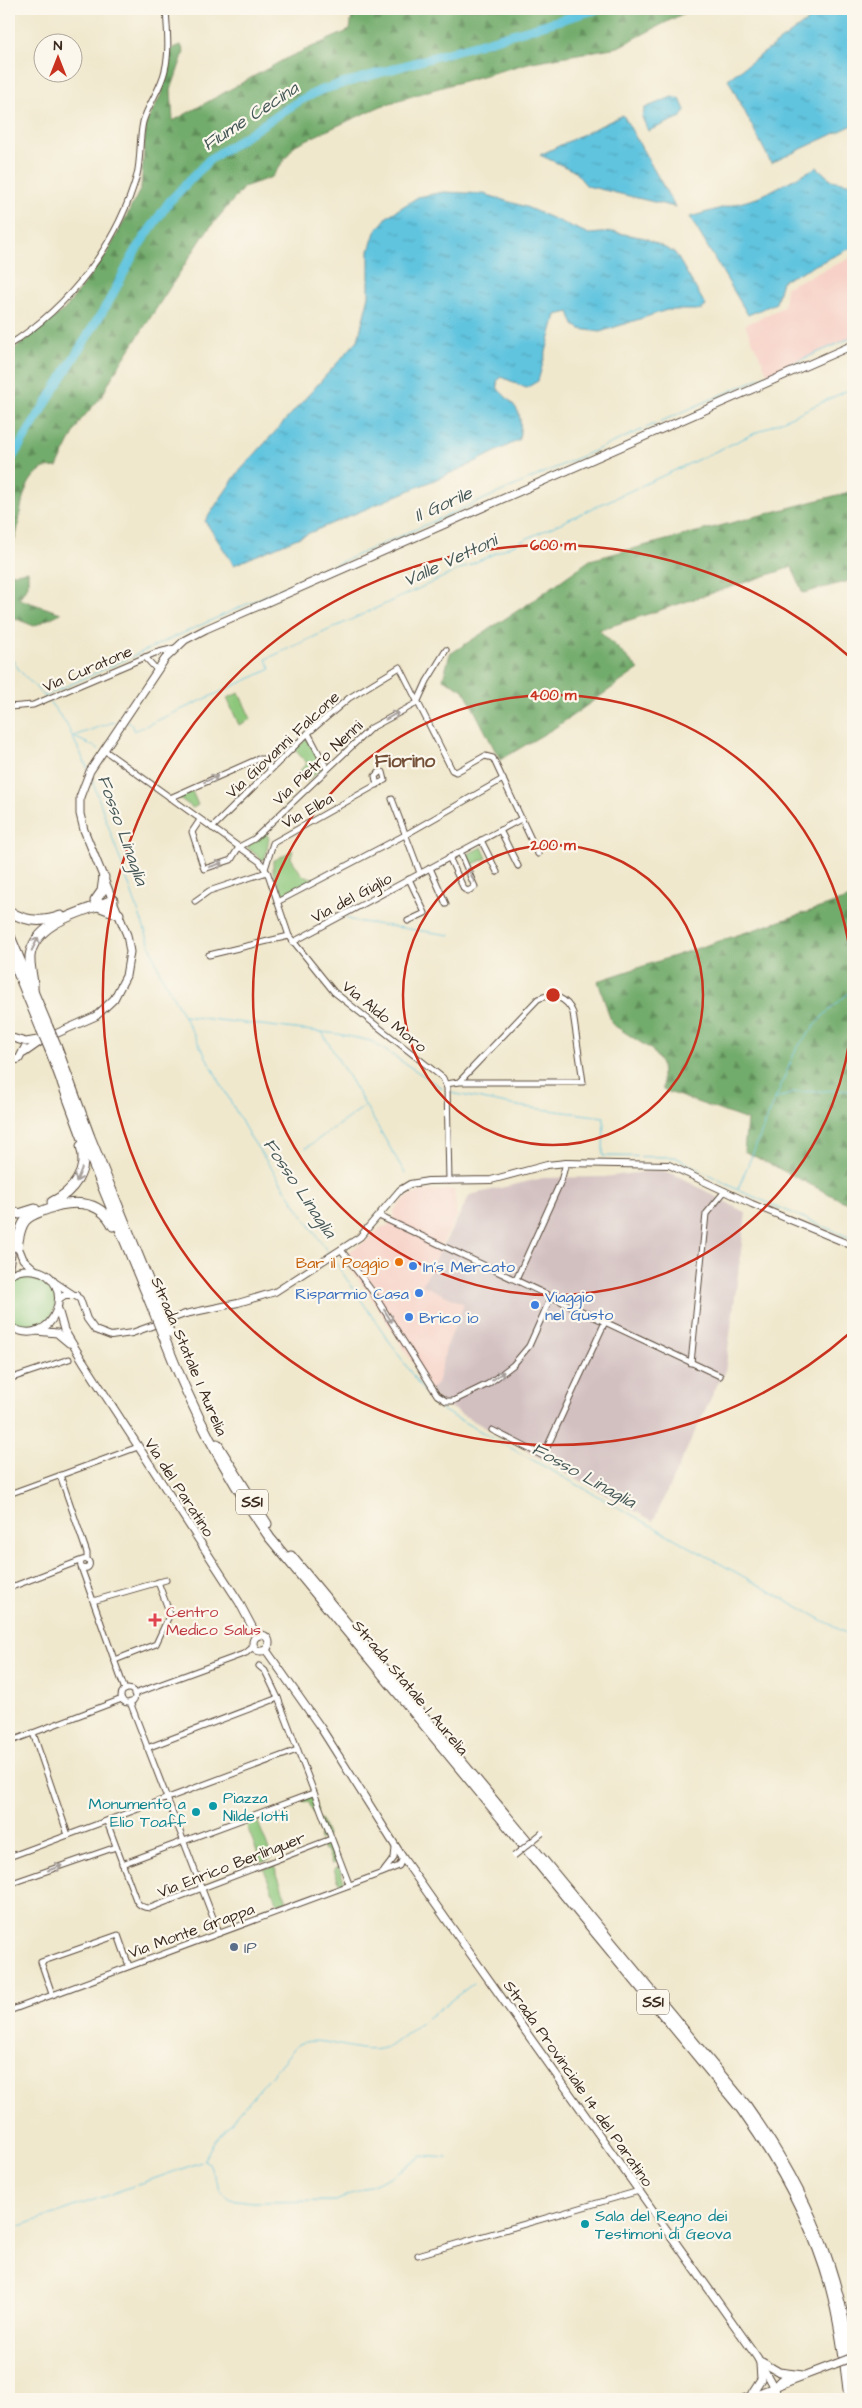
<svg xmlns="http://www.w3.org/2000/svg" width="862" height="2408" font-family="'Architects Daughter',sans-serif">
	<defs>
		<pattern id="forest-firs" width="22" height="20" patternUnits="userSpaceOnUse" patternTransform="scale(1.25)"><rect width="22" height="20" fill="#72ac6c"/><path d="M5 1l3.5 6h-7zM16 11l3.5 6h-7z" fill="#5f8c58"/></pattern>
		<pattern id="water-ripples" width="26" height="14" patternUnits="userSpaceOnUse" patternTransform="scale(1.25)"><rect width="26" height="14" fill="#61c4df"/><path d="M2 4q2-2 4 0t4 0M15 11q2-2 4 0t4 0" fill="none" stroke="#519fb4"/></pattern>
	</defs>
	<rect width="100%" height="100%" fill="#fbf7ec"/>
	<filter id="ink" filterUnits="userSpaceOnUse"><feTurbulence type="fractalNoise" baseFrequency=".02" numOctaves="2"/><feDisplacementMap in="SourceGraphic" scale="10" xChannelSelector="R" yChannelSelector="G"/><feConvolveMatrix kernelMatrix="1 2 1 2 8 2 1 2 1" color-interpolation-filters="sRGB"/></filter>
	<filter id="wash" filterUnits="userSpaceOnUse"><feTurbulence type="fractalNoise" baseFrequency=".0096" numOctaves="4" result="noise"/><feDisplacementMap in="SourceGraphic" scale="20" xChannelSelector="R" yChannelSelector="G"/><feGaussianBlur stdDeviation="1.12" result="paint"/><feColorMatrix in="noise" values="0 0 0 0 0 0 0 0 0 0 0 0 0 0 0 0 0 1.4 0 .05"/><feComposite in="paint" operator="in"/></filter>
	<g filter="url(#wash)">
		<rect width="100%" height="100%" fill="#f0e8cd"/>
		<g fill="#f7d1c7">
			<polygon points="853,257 853,336 768,374 745,325 784,307 786,287"/>
			<polygon points="454,1190 457,1216 439,1249 464,1304 446,1348 437,1384 430,1390 366,1289 341,1256 368,1240 381,1227 387,1226 394,1217 394,1210 407,1197 423,1191"/>
		</g>
		<polygon fill="#d2bfc0" points="660,1170 676,1175 746,1213 725,1373 719,1381 653,1521 438,1401 430,1390 437,1384 446,1348 464,1304 422,1285 470,1195 543,1178 604,1177"/>
		<g fill="#8dc77c" stroke="#64784d">
			<polygon points="239,693 251,719 239,725 227,698"/>
			<polygon points="307,738 323,767 307,781 298,773 307,763 295,750"/>
			<polygon points="192,791 198,805 193,808 178,797"/>
			<polygon points="265,832 269,838 265,859 262,860 247,847"/>
			<polygon points="482,847 487,858 471,865 466,855"/>
			<polygon points="293,850 291,858 302,875 316,879 284,895 273,872 273,861"/>
			<path d="M 33,1273 C 80,1290 45,1349 9,1322 L 9,1281 L 19,1274 Z"/>
			<polygon points="311,1796 318,1811 313,1813 309,1802 305,1803 303,1799"/>
			<polygon points="256,1817 272,1858 261,1862 245,1821"/>
			<polygon points="321,1819 327,1836 320,1840 319,1836 321,1835 316,1821"/>
			<polygon points="328,1844 331,1845 337,1862 332,1864 327,1850 324,1851 322,1846"/>
			<polygon points="274,1866 287,1901 277,1904 264,1869"/>
			<polygon points="339,1867 344,1881 340,1885 334,1869"/>
		</g>
		<g fill="url(#forest-firs)" stroke="#566b45">
			<path d="M 366,9 L 692,9 L 618,47 L 532,62 L 428,91 L 381,106 L 295,145 L 272,177 L 244,187 L 206,232 L 113,375 L 102,396 L 80,421 L 57,467 L 44,468 C 12,487 26,530 9,550 L 9,392 L 14,349 L 65,309 L 108,252 L 141,188 L 146,123 L 162,93 L 171,49 L 181,45 L 184,52 L 171,90 L 173,121 L 285,59 L 350,30 L 352,15 Z"/>
			<polygon points="853,491 853,580 803,593 792,567 599,630 639,669 556,727 500,760 464,690 443,679 450,654 528,604 590,560"/>
			<polygon points="28,571 28,585 19,599 61,613 34,626 9,616 9,574"/>
			<polygon points="853,897 853,1206 744,1151 747,1120 663,1090 661,1064 652,1050 612,1024 598,981"/>
		</g>
		<g fill="url(#water-ripples)" stroke="#4e777e">
			<polygon points="824,9 853,9 853,125 771,163 728,79"/>
			<polygon points="672,97 680,99 685,110 681,117 648,131 642,117 645,108"/>
			<polygon points="623,115 675,207 587,186 574,171 540,155"/>
			<polygon points="817,167 831,180 853,184 853,247 782,281 776,303 748,315 690,217 757,198"/>
			<path d="M 444,192 L 484,194 L 526,207 L 589,234 L 613,232 L 645,238 L 675,253 L 706,306 L 701,310 L 667,310 L 600,332 L 580,329 L 574,325 L 569,312 L 556,315 L 538,381 L 526,388 L 502,377 L 497,381 L 498,389 C 518,409 523,410 519,440 L 467,466 L 234,565 L 205,521 L 237,474 L 358,340 L 369,296 L 369,251 L 375,232 L 388,216 L 418,197 Z"/>
		</g>
		<g fill="none" stroke-linecap="round" stroke-linejoin="round">
			<g stroke="#61c4df" stroke-width="1">
				<polyline points="9,655 20,671 46,698"/>
				<polyline points="45,696 298,581 853,337"/>
				<polyline points="49,701 67,725 88,769"/>
				<polyline points="126,722 130,722 134,731 271,669 266,659 853,388"/>
				<polyline points="74,736 110,723 120,722"/>
				<polyline points="74,737 99,749"/>
				<polyline points="91,777 160,973 249,1135 329,1254"/>
				<polyline points="346,918 355,921 450,935"/>
				<polyline points="184,1016 338,1034 371,1041 442,1088"/>
				<polyline points="322,1032 405,1173"/>
				<polyline points="451,1093 517,1106 604,1117 603,1156 675,1157 738,1190 853,1239"/>
				<polyline points="775,1099 796,1092 853,1090"/>
				<polyline points="306,1148 365,1106"/>
				<polyline points="738,1189 796,1049 822,1017 853,989"/>
				<polyline points="333,1259 422,1389 442,1410 853,1637"/>
				<polyline points="205,2161 209,2163 220,2190 229,2199 253,2202 336,2201 392,2176 422,2156 447,2158"/>
				<path d="M 9,2230 L 204,2161 L 214,2142 L 298,2044 C 326,2033 361,2059 390,2046 L 474,1983"/>
			</g>
			<polyline stroke="#61c4df" stroke-width="9" points="9,463 109,301 137,248 169,202 209,160 299,101 321,90 598,9"/>
		</g>
	</g>
	<g filter="url(#ink)">
		<g fill="none" stroke-linecap="round" stroke-linejoin="round">
			<g stroke="#564638" stroke-width="7">
				<g id="minor">
					<path d="M 9,345 C 70,306 117,245 137,175 C 141,158 139,140 143,122 C 148,104 161,89 165,70 C 170,50 167,29 166,9"/>
					<polyline points="145,657 157,670"/>
					<polyline points="9,707 33,705 155,653 175,648"/>
					<polyline points="308,733 327,769"/>
					<polyline points="104,750 260,862 268,874 289,936 334,992 443,1078 447,1088 449,1181"/>
					<polyline points="170,798 258,759 265,759 270,769"/>
					<polyline points="392,799 420,873"/>
					<polyline points="200,820 192,832 204,869 231,860 239,847 254,839 371,728 417,703 427,681 446,650"/>
					<polyline points="212,828 308,733 349,698 400,667 452,770 456,772 485,756 493,758 538,854"/>
					<polyline points="500,830 518,866"/>
					<polyline points="481,840 497,872"/>
					<polyline points="449,857 464,889 468,891 475,887 460,852"/>
					<polyline points="430,868 446,904"/>
					<polyline points="265,869 273,843 385,780 383,772 380,772 375,776 377,785"/>
					<polyline points="195,901 209,891 267,872"/>
					<polyline points="277,902 405,835 503,779"/>
					<polyline points="408,921 425,913 409,879"/>
					<polyline points="293,942 521,819"/>
					<polyline points="209,955 289,936"/>
					<path d="M 446,1084 L 459,1082 L 583,1082 L 573,1013 C 567,998 553,992 538,999 L 459,1082"/>
					<polyline points="379,1216 720,1376"/>
					<polyline points="342,1251 372,1291 437,1395 446,1401 453,1401 488,1384 513,1365 529,1346 551,1297"/>
					<polyline points="516,1280 561,1181 566,1163"/>
					<polyline points="691,1363 706,1214 725,1191"/>
					<polyline points="9,1379 69,1359"/>
					<polyline points="492,1430 543,1456 605,1322"/>
					<polyline points="60,1475 87,1553 87,1559"/>
					<polyline points="9,1494 138,1447"/>
					<circle cx="85" cy="1564" r="4.5"/>
					<polyline points="81,1567 125,1690"/>
					<polyline points="9,1588 82,1560"/>
					<polyline points="93,1601 166,1580"/>
					<polyline points="115,1660 156,1644 170,1614 158,1582"/>
					<polyline points="259,1666 265,1671 278,1698 349,1884"/>
					<circle cx="128" cy="1696" r="7"/>
					<polyline points="134,1694 246,1653 253,1647"/>
					<polyline points="130,1702 219,1933"/>
					<polyline points="33,1733 68,1835"/>
					<polyline points="9,1742 122,1699"/>
					<polyline points="147,1748 278,1698"/>
					<path d="M 107,1822 L 136,1900 C 139,1906 143,1908 150,1908 L 331,1839"/>
					<polyline points="9,1857 297,1750"/>
					<polyline points="122,1864 313,1793"/>
					<polyline points="384,1871 394,1858 395,1848"/>
					<polyline points="9,1884 116,1847"/>
					<polyline points="52,1994 41,1962 118,1935 129,1966"/>
					<polyline points="9,2011 382,1873 399,1866 403,1858"/>
					<polyline points="418,2255 639,2191"/>
				</g>
			</g>
			<g stroke="#564638" stroke-width="8">
				<g id="tertiary">
					<polyline points="53,1281 80,1299 87,1319 95,1330 111,1336 132,1333 185,1314 238,1303 275,1292 360,1237 400,1190 410,1184 428,1181 491,1180 547,1165 566,1163 669,1165 752,1204 853,1246"/>
					<polyline points="59,1299 65,1295 76,1295"/>
				</g>
			</g>
			<g stroke="#564638" stroke-width="9">
				<g id="secondary">
					<polyline points="9,1037 26,1042 44,1039"/>
					<polyline points="24,1053 44,1039 96,1016 114,999 126,976 130,952 127,935 84,830 80,814 80,797 90,771 165,659 185,640 206,629 853,345"/>
					<polyline points="9,1061 19,1059 24,1049"/>
					<polyline points="9,1225 23,1259 35,1270"/>
					<polyline points="9,1244 11,1254 9,1267"/>
					<path d="M 9,1276 C 16,1270 25,1269 34,1270 C 80,1278 55,1354 9,1326"/>
					<polyline points="58,1309 64,1330 83,1361 239,1602 257,1636"/>
					<polyline points="36,1331 57,1333 69,1343"/>
					<circle cx="261" cy="1643" r="8"/>
					<polyline points="266,1650 321,1728 403,1858 450,1925 757,2357 780,2399"/>
					<polyline points="762,2362 779,2372 803,2375"/>
					<polyline points="752,2393 761,2379 760,2364"/>
					<polyline points="743,2399 835,2364"/>
					<path d="M 755,2399 C 779,2394 771,2381 790,2375"/>
				</g>
			</g>
			<g stroke="#564638" stroke-width="11">
				<g id="trunk">
					<polyline points="95,901 102,891 104,877"/>
					<polyline points="98,906 119,914"/>
					<path d="M 9,911 C 25,922 42,923 61,916"/>
					<polyline points="9,934 48,1027"/>
					<polyline points="9,951 41,1029"/>
					<path d="M 33,991 C 34,979 29,968 30,956 C 35,921 86,911 113,900"/>
					<polyline points="57,1048 90,1137 162,1314"/>
					<polyline points="50,1050 83,1139 156,1317"/>
					<path d="M 52,1202 C 73,1192 89,1171 81,1146"/>
					<polyline points="9,1209 19,1214 35,1209"/>
					<path d="M 17,1247 C 19,1238 19,1229 25,1221 C 30,1215 38,1213 45,1210 C 69,1200 100,1198 113,1226"/>
					<path d="M 163,1335 C 193,1412 223,1470 270,1538 L 741,2109 C 779,2162 812,2222 830,2286 C 840,2323 845,2361 849,2399"/>
					<polyline points="217,1444 267,1524"/>
					<path d="M 291,1556 L 746,2105 C 807,2191 843,2275 853,2380"/>
				</g>
			</g>
			<use href="#minor" stroke="#fff" stroke-width="5"/>
			<use href="#tertiary" stroke="#fff" stroke-width="6"/>
			<use href="#secondary" stroke="#fff" stroke-width="7"/>
			<use href="#trunk" stroke="#fff" stroke-width="9"/>
			<g stroke="#564638" stroke-width="7" stroke-linecap="butt">
				<polyline id="minor-bridge" points="514,1856 542,1833"/>
			</g>
			<g stroke="#564638" stroke-width="9" stroke-linecap="butt">
				<polyline id="secondary-bridge" points="835,2364 853,2357"/>
			</g>
			<g stroke="#564638" stroke-width="11" stroke-linecap="butt">
				<g id="trunk-bridge">
					<polyline points="48,1027 57,1048"/>
					<polyline points="41,1029 50,1050"/>
					<polyline points="162,1314 169,1332"/>
					<polyline points="156,1317 163,1335"/>
				</g>
			</g>
			<use href="#minor-bridge" stroke="#fff" stroke-width="5"/>
			<use href="#secondary-bridge" stroke="#fff" stroke-width="7"/>
			<use href="#trunk-bridge" stroke="#fff" stroke-width="9"/>
		</g>
		<defs><path id="oneway-shaft" d="M-6 0H5M1.5-3L5.5 0L1.5 3" fill="none" stroke-width="1.6" stroke-linecap="round" stroke-linejoin="round" transform="scale(1.25)"/></defs>
		<g stroke="#a79f9a">
			<use href="#oneway-shaft" transform="translate(392 716) rotate(-29)"/>
			<use href="#oneway-shaft" transform="translate(211 779) rotate(-24)"/>
			<use href="#oneway-shaft" transform="translate(216 865) rotate(-18)"/>
			<use href="#oneway-shaft" transform="translate(471 875) rotate(-115)"/>
			<use href="#oneway-shaft" transform="translate(35 944) rotate(-63)"/>
			<use href="#oneway-shaft" transform="translate(79 1175) rotate(112)"/>
			<use href="#oneway-shaft" transform="translate(388 1316) rotate(58)"/>
			<use href="#oneway-shaft" transform="translate(498 1376) rotate(-37)"/>
			<use href="#oneway-shaft" transform="translate(55 1868) rotate(-19)"/>
		</g>
	</g>
	<g fill="none" stroke="#c8321e" stroke-width="2.5">
		<circle cx="553" cy="995" r="150"/>
		<circle cx="553" cy="995" r="300"/>
		<path d="M851 1332A450 450 0 1 1 851 658"/>
	</g>
	<circle fill="#e8710a" stroke="#fbf7ec" stroke-width="2" cx="399" cy="1262" r="5"/>
	<g fill="#3f7fe0" stroke="#fbf7ec" stroke-width="2">
		<circle cx="413" cy="1266" r="5"/>
		<circle cx="419" cy="1293" r="5"/>
		<circle cx="535" cy="1305" r="5"/>
		<circle cx="409" cy="1317" r="5"/>
	</g>
	<path fill="#e0444e" stroke="#fbf7ec" stroke-width="2" d="M152.5 1612.5h5v5h5v5h-5v5h-5v-5h-5v-5h5z"/>
	<g fill="#0f9aa8" stroke="#fbf7ec" stroke-width="2">
		<circle cx="213" cy="1806" r="5"/>
		<circle cx="196" cy="1812" r="5"/>
		<circle cx="585" cy="2224" r="5"/>
	</g>
	<circle fill="#5c6f8a" stroke="#fbf7ec" stroke-width="2" cx="234" cy="1947" r="5"/>
	<g text-anchor="middle" stroke-width="4.5" stroke-linejoin="round" paint-order="stroke">
		<g fill="#fbf7ec" stroke="#75685c" stroke-width="1">
			<rect x="236" y="1489.5" width="32" height="25" rx="4"/>
			<rect x="637" y="1989.5" width="32" height="25" rx="4"/>
		</g>
		<g font-size="15" font-weight="bold" fill="#3b2a1e">
			<text x="252" y="1507">SS1</text>
			<text x="653" y="2007">SS1</text>
		</g>
		<g font-size="16" fill="#3b2a1e" stroke="#fbf7ec">
			<text transform="translate(87 668) rotate(-23)" y="6">Via Curatone</text>
			<text transform="translate(282 744) rotate(-43)" y="6">Via Giovanni Falcone</text>
			<text transform="translate(317 762) rotate(-43)" y="6">Via Pietro Nenni</text>
			<text transform="translate(307 810) rotate(-29)" y="6">Via Elba</text>
			<text transform="translate(351 897) rotate(-28)" y="6">Via del Giglio</text>
			<text transform="translate(385 1016) rotate(39)" y="6">Via Aldo Moro</text>
			<text transform="translate(190 1356) rotate(67)" y="6">Strada Statale 1 Aurelia</text>
			<text transform="translate(180 1487) rotate(57)" y="6">Via del Paratino</text>
			<text transform="translate(411 1687) rotate(50)" y="6">Strada Statale 1 Aurelia</text>
			<text transform="translate(231 1864) rotate(-21)" y="6">Via Enrico Berlinguer</text>
			<text transform="translate(191 1930) rotate(-20)" y="6">Via Monte Grappa</text>
			<text transform="translate(579 2083) rotate(55)" y="6">Strada Provinciale 14 del Paratino</text>
		</g>
		<g font-size="16" fill="#c56008" stroke="#fbf7ec" text-anchor="end">
			<text x="389" y="1268">Bar il Poggio</text>
		</g>
		<g font-size="16" fill="#366cbe" stroke="#fbf7ec" text-anchor="start">
			<text x="423" y="1272">In's Mercato</text>
			<text x="409" y="1299" text-anchor="end">Risparmio Casa</text>
			<text x="545" y="1302">Viaggio<tspan x="545" dy="18">nel Gusto</tspan></text>
			<text x="419" y="1323">Brico io</text>
		</g>
		<g font-size="16" fill="#be3a42" stroke="#fbf7ec" text-anchor="start">
			<text x="166" y="1617">Centro<tspan x="166" dy="18">Medico Salus</tspan></text>
		</g>
		<g font-size="16" fill="#0d838f" stroke="#fbf7ec" text-anchor="start">
			<text x="223" y="1803">Piazza<tspan x="223" dy="18">Nilde Iotti</tspan></text>
			<text x="186" y="1809" text-anchor="end">Monumento a<tspan x="186" dy="18">Elio Toaff</tspan></text>
			<text x="595" y="2221">Sala del Regno dei<tspan x="595" dy="18">Testimoni di Geova</tspan></text>
		</g>
		<g font-size="16" fill="#4e5e75" stroke="#fbf7ec" text-anchor="start">
			<text x="244" y="1953">IP</text>
		</g>
		<g font-size="18" font-style="italic" fill="#465858" stroke="#fbf7ec">
			<text transform="translate(250 116) rotate(-33)" y="6">Fiume Cecina</text>
			<text transform="translate(443 504) rotate(-24)" y="6">Il Gorile</text>
			<text transform="translate(450 560) rotate(-25)" y="6">Valle Vettoni</text>
			<text transform="translate(123 830) rotate(70)" y="6">Fosso Linaglia</text>
			<text transform="translate(300 1188) rotate(56)" y="6">Fosso Linaglia</text>
			<text transform="translate(584 1475) rotate(29)" y="6">Fosso Linaglia</text>
		</g>
		<g font-size="19" font-weight="bold" fill="#735037" stroke="#fbf7ec">
			<text x="405" y="767">Fiorino</text>
		</g>
	</g>
	<circle cx="553" cy="995" r="8" fill="#c8321e" stroke="#fbf7ec" stroke-width="2.5"/>
	<g font-size="15" text-anchor="middle" font-weight="bold" fill="#c8321e" stroke="#fbf7ec" stroke-width="4.5" stroke-linejoin="round" paint-order="stroke">
		<text x="553" y="550">600 m</text>
		<text x="553" y="700">400 m</text>
		<text x="553" y="850">200 m</text>
	</g>
	<rect width="862" height="2408" fill="none" stroke="#fbf7ec" stroke-width="30"/>
	<g transform="translate(58 58)"><circle r="24" fill="#fbf7ec" stroke="#aea59a"/>
	<path d="M0-4L9 19L0 12L-9 19Z" fill="#c8321e"/>
	<text y="-8" font-size="14" font-weight="bold" text-anchor="middle" fill="#3b2a1e">N</text>
	</g>
</svg>
